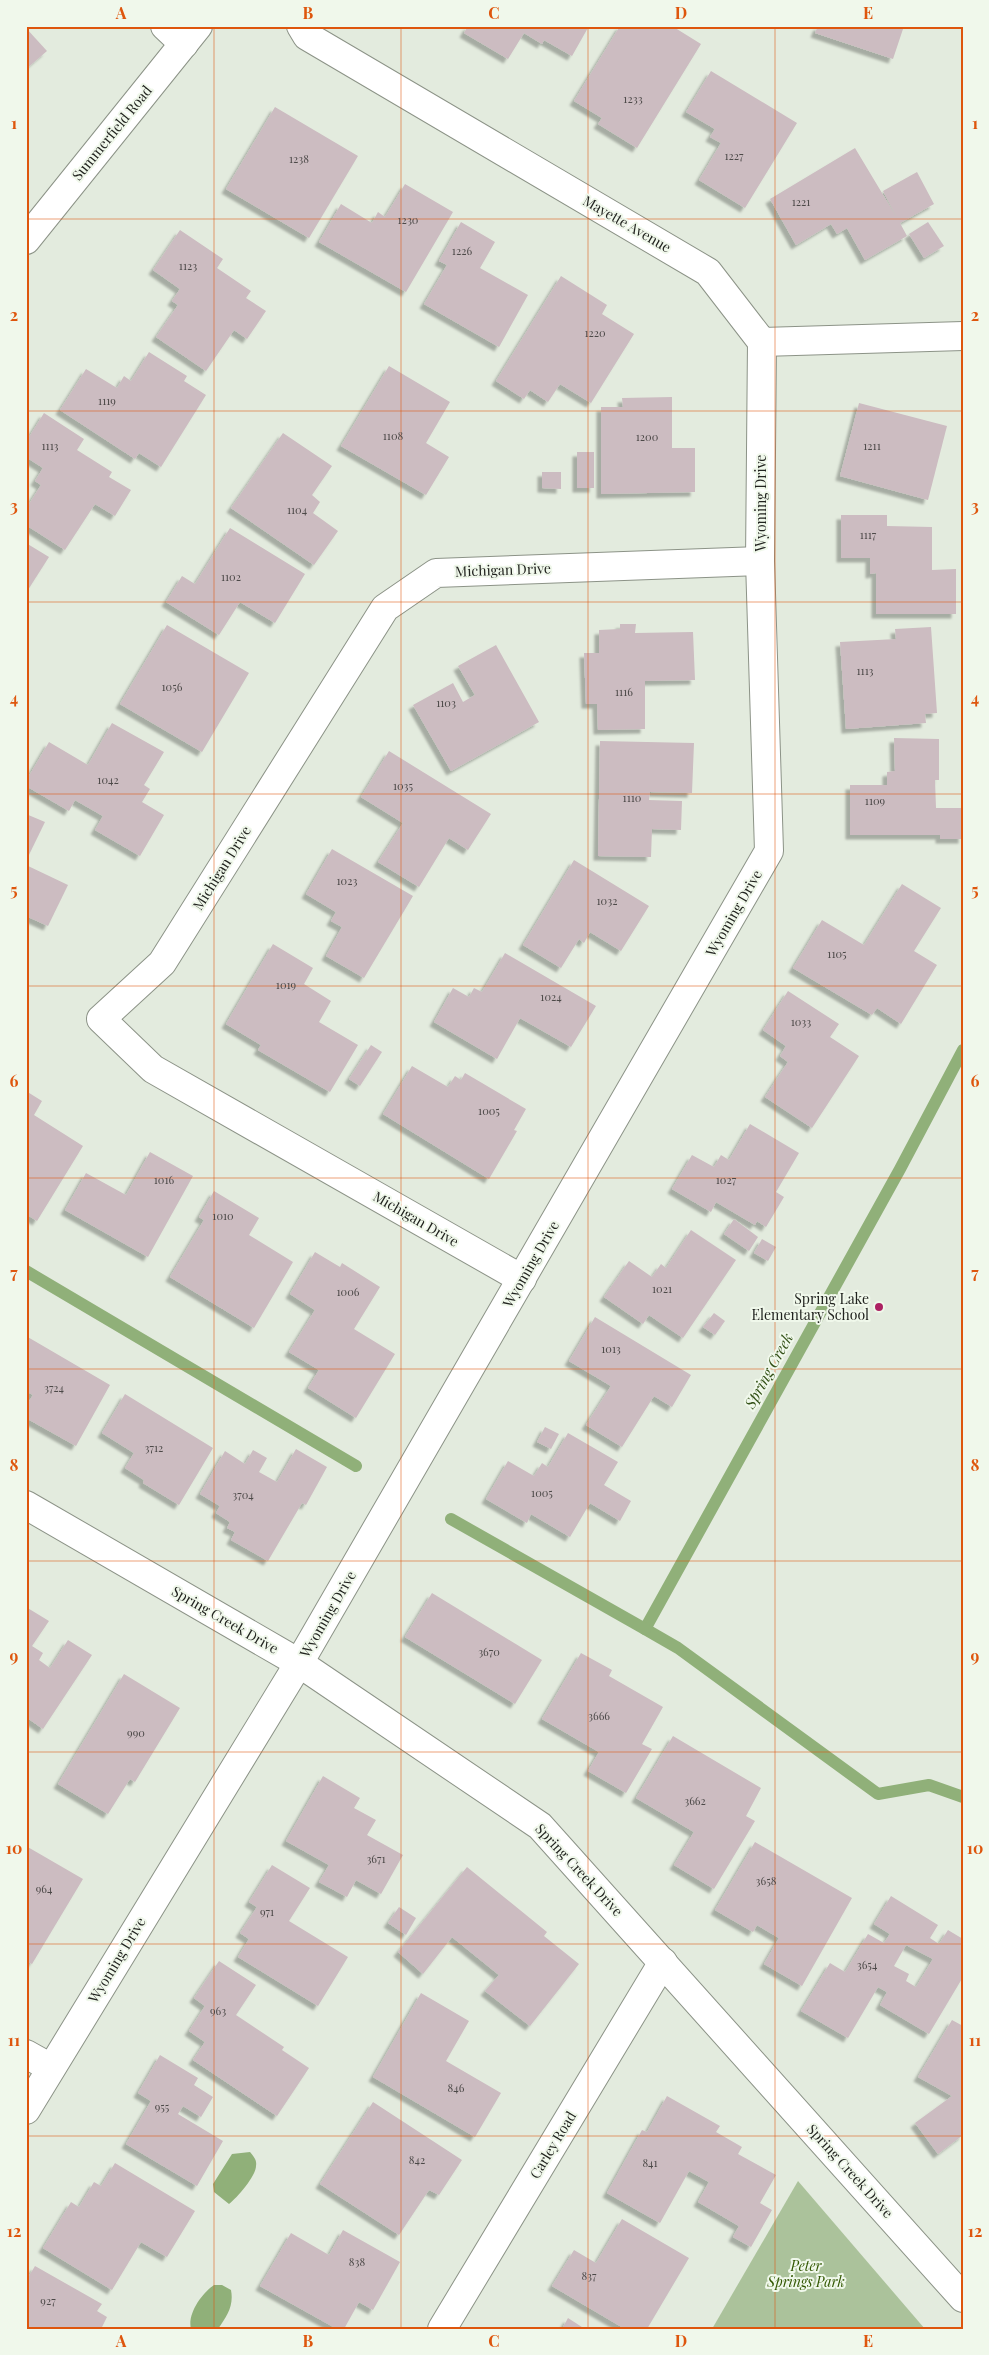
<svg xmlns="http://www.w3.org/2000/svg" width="989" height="2355" font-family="'Playfair Display',serif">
	<defs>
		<filter id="shadow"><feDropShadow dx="-4.5" dy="4.5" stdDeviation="1" flood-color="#0004"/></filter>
	</defs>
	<rect width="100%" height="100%" fill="#e3ebde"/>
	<polygon fill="#abc29b" points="798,2181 925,2329 712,2329"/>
	<g fill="#90b079">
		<path d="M 250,2152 C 254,2157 257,2160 256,2166 C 256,2176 237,2198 229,2204 L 214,2192 L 213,2184 L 232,2154 Z"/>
		<path d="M 214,2285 L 222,2285 L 231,2290 C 234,2306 227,2316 218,2329 L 191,2329 C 187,2314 202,2293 214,2285 Z"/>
	</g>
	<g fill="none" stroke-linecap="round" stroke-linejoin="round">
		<g stroke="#90b079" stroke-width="12">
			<polyline points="963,1050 900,1169 645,1629 678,1648 878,1794 929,1785 963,1797"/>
			<polyline points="26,1271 356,1466"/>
			<polyline points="451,1519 645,1629"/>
		</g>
	</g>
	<g fill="#ccbcc1" fill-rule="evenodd" filter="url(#shadow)">
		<polygon points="468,26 589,26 572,56 544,40 542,44 524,33 508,59 464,33"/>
		<polygon points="620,26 672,26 701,44 637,148 598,124 602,118 574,101"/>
		<polygon points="818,26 904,26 893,59 815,33"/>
		<polygon points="26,28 47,51 26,69"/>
		<polygon points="711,71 797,123 745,208 699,180 721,143 710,137 715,129 686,112"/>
		<polygon points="275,107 358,156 309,238 226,189"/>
		<polygon points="855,148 897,218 883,191 917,172 934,204 900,223 907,236 865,260 847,228 837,234 831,224 796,245 770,199"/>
		<polygon points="405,184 453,212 406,292 319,242 341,204 372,223 378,212 385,217"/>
		<polygon points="461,222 495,242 480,268 528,295 499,347 424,304 447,265 439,261"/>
		<polygon points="928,222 944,246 924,258 909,234"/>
		<polygon points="180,230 223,259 217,268 251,291 246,298 266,311 247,339 234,330 206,371 156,337 178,305 172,301 180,289 153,270"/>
		<polygon points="561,276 607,305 602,314 634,334 591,403 560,384 548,402 530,390 524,399 496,381"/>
		<polygon points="149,352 187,376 184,381 206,395 161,467 139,453 135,459 60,410 86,369 117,388 124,376 131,381"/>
		<polygon points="389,366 450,402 426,443 449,457 426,495 341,446"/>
		<polygon points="672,397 672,448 695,448 695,492 601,494 601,407 623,407 622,398"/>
		<polygon points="859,403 947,426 928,500 840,476"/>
		<polygon points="44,413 84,439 77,450 112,472 109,477 131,490 115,516 95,504 65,550 26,525 26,509 41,485 35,481 43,468 26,457 26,442"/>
		<polygon points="283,433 332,466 312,495 320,502 313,513 338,531 314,565 231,508"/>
		<rect x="577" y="452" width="17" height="36"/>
		<polygon points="542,472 561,472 561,489 542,488"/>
		<polygon points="841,515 887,515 887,526 932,527 932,570 956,569 956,614 876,614 876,573 870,574 870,558 841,558"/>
		<polygon points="230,528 305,574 275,623 240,602 219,635 166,602 182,576 195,584"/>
		<polygon points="26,543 49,557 26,593"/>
		<polygon points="620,624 636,624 635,633 693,632 695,680 645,681 645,729 598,730 597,704 586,704 584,653 599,653 599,630 620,629"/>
		<polygon points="167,625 249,673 202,752 120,704"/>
		<polygon points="931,627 937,713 925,714 926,723 846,729 840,642 896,639 895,629"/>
		<polygon points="496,645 539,722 451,771 413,705 453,683 463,702 475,695 458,666"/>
		<polygon points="112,723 164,752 144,785 150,789 142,802 164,815 140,856 95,830 103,816 75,800 69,811 26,786 26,781 49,742 88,765"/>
		<polygon points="894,738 939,739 939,780 935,780 936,808 963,808 963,839 940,839 940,835 850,835 850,785 887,785 887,772 895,771"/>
		<polygon points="600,741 694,743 692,793 650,792 649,800 682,801 681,830 652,829 651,857 598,856"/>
		<polygon points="389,751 491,814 468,850 449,838 419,887 378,862 403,823 361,797"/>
		<polygon points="26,814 45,822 26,861"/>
		<polygon points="332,849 413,896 364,978 326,956 342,927 331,921 336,912 306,894"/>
		<polygon points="574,860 649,906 621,951 590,932 584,943 579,939 561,968 523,945"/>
		<polygon points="26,865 68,885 48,926 26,916"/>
		<polygon points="902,884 941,908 914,951 937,965 901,1024 877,1008 872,1015 793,968 822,920 864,945"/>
		<polygon points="273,944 313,968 304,984 331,1001 319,1022 358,1045 330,1092 258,1050 261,1045 226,1024"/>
		<polygon points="505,953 596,1006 571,1047 520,1018 497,1059 434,1022 453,988 469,997 474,988 482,992"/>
		<polygon points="788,991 839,1024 830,1037 859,1056 812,1128 765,1097 788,1062 780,1056 786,1046 763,1030"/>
		<polygon points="371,1045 382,1052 360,1086 349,1079"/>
		<polygon points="412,1066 448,1087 455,1076 461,1080 465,1073 526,1109 514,1130 517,1131 489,1179 383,1114"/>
		<polygon points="26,1091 42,1101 34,1115 83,1146 37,1221 26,1214"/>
		<polygon points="750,1124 799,1153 776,1192 784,1197 766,1227 757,1221 755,1225 716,1202 711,1212 672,1189 692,1155 714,1167 721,1155 729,1160"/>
		<polygon points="150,1152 193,1176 148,1257 65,1210 86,1173 126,1195"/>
		<polygon points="214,1191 259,1218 249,1235 293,1262 254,1328 170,1277 204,1220 199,1217"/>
		<polygon points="734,1219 758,1237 749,1251 724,1234"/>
		<polygon points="691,1230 736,1260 683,1338 649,1315 643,1324 604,1297 629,1261 652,1277 661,1264 666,1268"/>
		<polygon points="762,1239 776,1247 768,1261 754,1253"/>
		<polygon points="315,1252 340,1267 342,1263 380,1287 354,1329 395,1354 356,1418 308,1388 319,1370 289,1352 315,1310 290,1294"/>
		<polygon points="714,1313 725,1321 715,1335 703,1327"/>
		<polygon points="595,1317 691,1375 672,1407 654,1396 622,1447 586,1425 611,1386 569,1361"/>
		<polygon points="26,1336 110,1385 76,1446 26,1418 26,1406 33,1395 26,1391"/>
		<polygon points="125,1394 213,1448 179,1505 143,1483 144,1480 125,1468 134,1453 102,1433"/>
		<polygon points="545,1427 559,1434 551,1449 537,1442"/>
		<polygon points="568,1433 618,1462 604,1485 631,1501 620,1521 590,1503 570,1537 531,1514 527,1523 486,1499 508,1461 534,1476 542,1463 548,1467"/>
		<polygon points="296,1449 327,1467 306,1505 302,1503 268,1561 231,1540 235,1532 227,1528 230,1522 216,1513 220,1506 200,1494 225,1451 245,1464 253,1450 267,1458 259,1472 277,1482"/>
		<polygon points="432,1593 542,1660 515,1704 405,1637"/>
		<polygon points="26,1607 49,1621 32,1646 43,1653 39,1660 50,1668 68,1640 92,1655 43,1729 26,1717"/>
		<polygon points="581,1653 612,1670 609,1676 663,1707 642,1744 652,1749 626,1793 588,1771 599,1752 542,1719"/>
		<polygon points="124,1674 180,1708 135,1782 130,1779 108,1814 58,1784"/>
		<polygon points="673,1736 761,1788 746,1816 755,1821 714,1889 674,1865 694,1832 636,1798"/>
		<polygon points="323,1776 360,1798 354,1808 376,1820 367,1835 403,1855 381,1894 356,1880 347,1897 319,1882 329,1865 286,1841"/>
		<polygon points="755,1842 852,1898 802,1986 764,1964 779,1938 757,1925 753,1932 715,1910"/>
		<polygon points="26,1846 83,1879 32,1964 26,1961"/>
		<polygon points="272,1865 310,1888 289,1921 348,1957 318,2006 238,1957 249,1939 240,1933 257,1907 249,1902"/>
		<polygon points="467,1867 547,1932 544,1936 579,1964 530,2026 485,1991 499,1975 452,1937 423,1974 398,1952"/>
		<path d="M 891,1896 L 938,1925 L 930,1938 L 939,1944 L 948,1930 L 963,1939 L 963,1977 L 929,2034 L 880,2005 L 887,1992 L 878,1987 L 848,2038 L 801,2011 L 830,1963 L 845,1972 L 868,1934 L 884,1943 L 890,1934 L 874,1924 ZM 906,1945 L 933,1959 L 916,1987 L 906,1981 L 909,1974 L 894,1966 Z"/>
		<polygon points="399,1907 416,1918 406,1935 388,1923"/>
		<polygon points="219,1961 256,1985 236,2015 284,2047 282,2050 309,2068 277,2116 193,2060 205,2042 189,2031 205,2006 194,1998"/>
		<polygon points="421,1993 469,2021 446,2061 501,2093 475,2137 373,2077"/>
		<polygon points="952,2020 963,2026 963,2135 938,2154 915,2123 952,2096 918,2077"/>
		<polygon points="160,2055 198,2078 194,2085 213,2097 201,2117 183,2106 178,2114 223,2141 197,2186 126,2144 151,2101 138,2093"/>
		<polygon points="667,2096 720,2126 716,2132 742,2147 738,2154 776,2175 760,2203 772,2210 751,2247 733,2237 739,2226 698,2202 709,2182 689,2171 660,2223 607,2193 642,2130 647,2132"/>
		<polygon points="373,2102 462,2160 439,2195 429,2190 399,2235 320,2184"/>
		<polygon points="115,2163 195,2211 167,2257 141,2242 112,2290 43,2248 71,2202 79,2207 94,2182 101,2186"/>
		<polygon points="622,2219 689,2258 647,2329 625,2329 552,2286 574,2250 596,2263"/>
		<polygon points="343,2230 400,2262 373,2310 359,2302 344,2329 337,2329 260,2286 291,2233 329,2255"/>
		<polygon points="35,2266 102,2304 97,2311 107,2317 101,2329 26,2329 26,2281"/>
		<polygon points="568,2318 585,2329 562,2329"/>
	</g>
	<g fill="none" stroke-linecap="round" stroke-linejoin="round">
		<g stroke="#8c9387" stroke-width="30">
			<g id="minor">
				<polyline points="165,26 184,44"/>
				<polyline points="301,26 307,36 708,272 762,342 963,336"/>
				<polyline points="26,240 198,26"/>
				<polyline points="522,1279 153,1069 101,1019 162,963 385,608 436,573 760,561"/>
				<polyline points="26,1505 299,1663 540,1826 963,2298"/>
				<polyline points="26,2054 51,2068"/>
				<polyline points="26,2110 299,1663 769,851 760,561 762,342"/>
				<polyline points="442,2329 663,1962"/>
			</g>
		</g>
		<use href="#minor" stroke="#fff" stroke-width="28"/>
	</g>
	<path fill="none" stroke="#de560d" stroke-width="1" stroke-opacity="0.55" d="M 214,26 L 214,2329M 401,26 L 401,2329M 588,26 L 588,2329M 775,26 L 775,2329M 26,219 L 963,219M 26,411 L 963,411M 26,602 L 963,602M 26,794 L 963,794M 26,986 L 963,986M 26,1178 L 963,1178M 26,1369 L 963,1369M 26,1561 L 963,1561M 26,1752 L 963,1752M 26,1944 L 963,1944M 26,2136 L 963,2136"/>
	<circle fill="#ac2162" stroke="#f0f8eb" stroke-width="2" cx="879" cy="1307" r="5"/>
	<g text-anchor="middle" stroke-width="4" stroke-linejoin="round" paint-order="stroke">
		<g font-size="11" fill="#4c4948">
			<text x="633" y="103">1233</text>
			<text x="734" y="160">1227</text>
			<text x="299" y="163">1238</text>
			<text x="801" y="206">1221</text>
			<text x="408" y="224">1230</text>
			<text x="462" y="255">1226</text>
			<text x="188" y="270">1123</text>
			<text x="595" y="337">1220</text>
			<text x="107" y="405">1119</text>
			<text x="393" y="440">1108</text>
			<text x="647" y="441">1200</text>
			<text x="50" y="450">1113</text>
			<text x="872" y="450">1211</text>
			<text x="297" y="514">1104</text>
			<text x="868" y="539">1117</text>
			<text x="231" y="581">1102</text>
			<text x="865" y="675">1113</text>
			<text x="172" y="691">1056</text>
			<text x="624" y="696">1116</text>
			<text x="446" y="707">1103</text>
			<text x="108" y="784">1042</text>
			<text x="403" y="790">1035</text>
			<text x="632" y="802">1110</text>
			<text x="875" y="805">1109</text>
			<text x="347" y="885">1023</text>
			<text x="607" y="905">1032</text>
			<text x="837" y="958">1105</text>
			<text x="286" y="989">1019</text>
			<text x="551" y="1001">1024</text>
			<text x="801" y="1026">1033</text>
			<text x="489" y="1115">1005</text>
			<text x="164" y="1184">1016</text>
			<text x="726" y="1184">1027</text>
			<text x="223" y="1220">1010</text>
			<text x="662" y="1293">1021</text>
			<text x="348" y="1296">1006</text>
			<text x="611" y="1353">1013</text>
			<text x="54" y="1392">3724</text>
			<text x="154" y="1452">3712</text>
			<text x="542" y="1497">1005</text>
			<text x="243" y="1499">3704</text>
			<text x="489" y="1656">3670</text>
			<text x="599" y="1720">3666</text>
			<text x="136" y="1737">990</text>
			<text x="695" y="1805">3662</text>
			<text x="376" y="1863">3671</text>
			<text x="766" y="1885">3658</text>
			<text x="44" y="1893">964</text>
			<text x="267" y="1916">971</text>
			<text x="867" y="1969">3654</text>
			<text x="218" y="2015">963</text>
			<text x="456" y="2092">846</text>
			<text x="162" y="2111">955</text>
			<text x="417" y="2164">842</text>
			<text x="650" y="2167">841</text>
			<text x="357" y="2266">838</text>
			<text x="589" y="2280">837</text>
			<text x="48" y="2305">927</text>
		</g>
		<g font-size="14" fill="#21231f" stroke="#f0f8eb">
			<text transform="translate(112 133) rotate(-51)" y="5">Summerfield Road</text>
			<text transform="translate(627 224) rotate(30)" y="5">Mayette Avenue</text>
			<text transform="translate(761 503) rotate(-90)" y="5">Wyoming Drive</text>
			<text transform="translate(503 570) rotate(-2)" y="5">Michigan Drive</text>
			<text transform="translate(222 868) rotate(-58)" y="5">Michigan Drive</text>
			<text transform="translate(734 913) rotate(-60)" y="5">Wyoming Drive</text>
			<text transform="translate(416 1219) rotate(30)" y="5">Michigan Drive</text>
			<text transform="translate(531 1264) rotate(-60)" y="5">Wyoming Drive</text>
			<text transform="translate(328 1614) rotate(-60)" y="5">Wyoming Drive</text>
			<text transform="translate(225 1620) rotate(30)" y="5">Spring Creek Drive</text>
			<text transform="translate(579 1870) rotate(47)" y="5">Spring Creek Drive</text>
			<text transform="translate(117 1960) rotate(-59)" y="5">Wyoming Drive</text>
			<text transform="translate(553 2145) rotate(-59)" y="5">Carley Road</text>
			<text transform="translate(850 2171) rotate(48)" y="5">Spring Creek Drive</text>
		</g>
		<g font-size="14" fill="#21231f" stroke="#f0f8eb" text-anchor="end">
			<text x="869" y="1304">Spring Lake<tspan x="869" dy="16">Elementary School</tspan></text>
		</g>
		<g font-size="14" font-style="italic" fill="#315701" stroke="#f0f8eb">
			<text x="806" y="2271">Peter<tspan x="806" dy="16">Springs Park</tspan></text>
		</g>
		<g font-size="15" font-style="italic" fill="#335117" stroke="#f0f8eb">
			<text transform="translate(769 1371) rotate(-61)" y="5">Spring Creek</text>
		</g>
	</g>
	<rect width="989" height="2355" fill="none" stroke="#f0f8eb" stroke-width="55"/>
	<rect x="28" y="28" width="934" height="2300" fill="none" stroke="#de560d" stroke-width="2"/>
	<g font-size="16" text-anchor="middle" font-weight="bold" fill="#de560d">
		<text x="121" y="19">A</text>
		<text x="308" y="19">B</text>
		<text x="494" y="19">C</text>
		<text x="681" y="19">D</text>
		<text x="868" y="19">E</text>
		<text x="14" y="129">1</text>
		<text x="975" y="129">1</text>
		<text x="14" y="321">2</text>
		<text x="975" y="321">2</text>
		<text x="14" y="512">3</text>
		<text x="975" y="512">3</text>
		<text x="14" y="704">4</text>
		<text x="975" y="704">4</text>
		<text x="14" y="896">5</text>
		<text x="975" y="896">5</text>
		<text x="14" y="1087">6</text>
		<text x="975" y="1087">6</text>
		<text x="14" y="1279">7</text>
		<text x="975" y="1279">7</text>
		<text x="14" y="1471">8</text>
		<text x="975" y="1471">8</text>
		<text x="14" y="1662">9</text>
		<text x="975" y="1662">9</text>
		<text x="14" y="1854">10</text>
		<text x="975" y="1854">10</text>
		<text x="14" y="2046">11</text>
		<text x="975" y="2046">11</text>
		<text x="14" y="2237">12</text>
		<text x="975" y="2237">12</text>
		<text x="121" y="2347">A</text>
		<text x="308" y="2347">B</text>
		<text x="494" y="2347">C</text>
		<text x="681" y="2347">D</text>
		<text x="868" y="2347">E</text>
	</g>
</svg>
